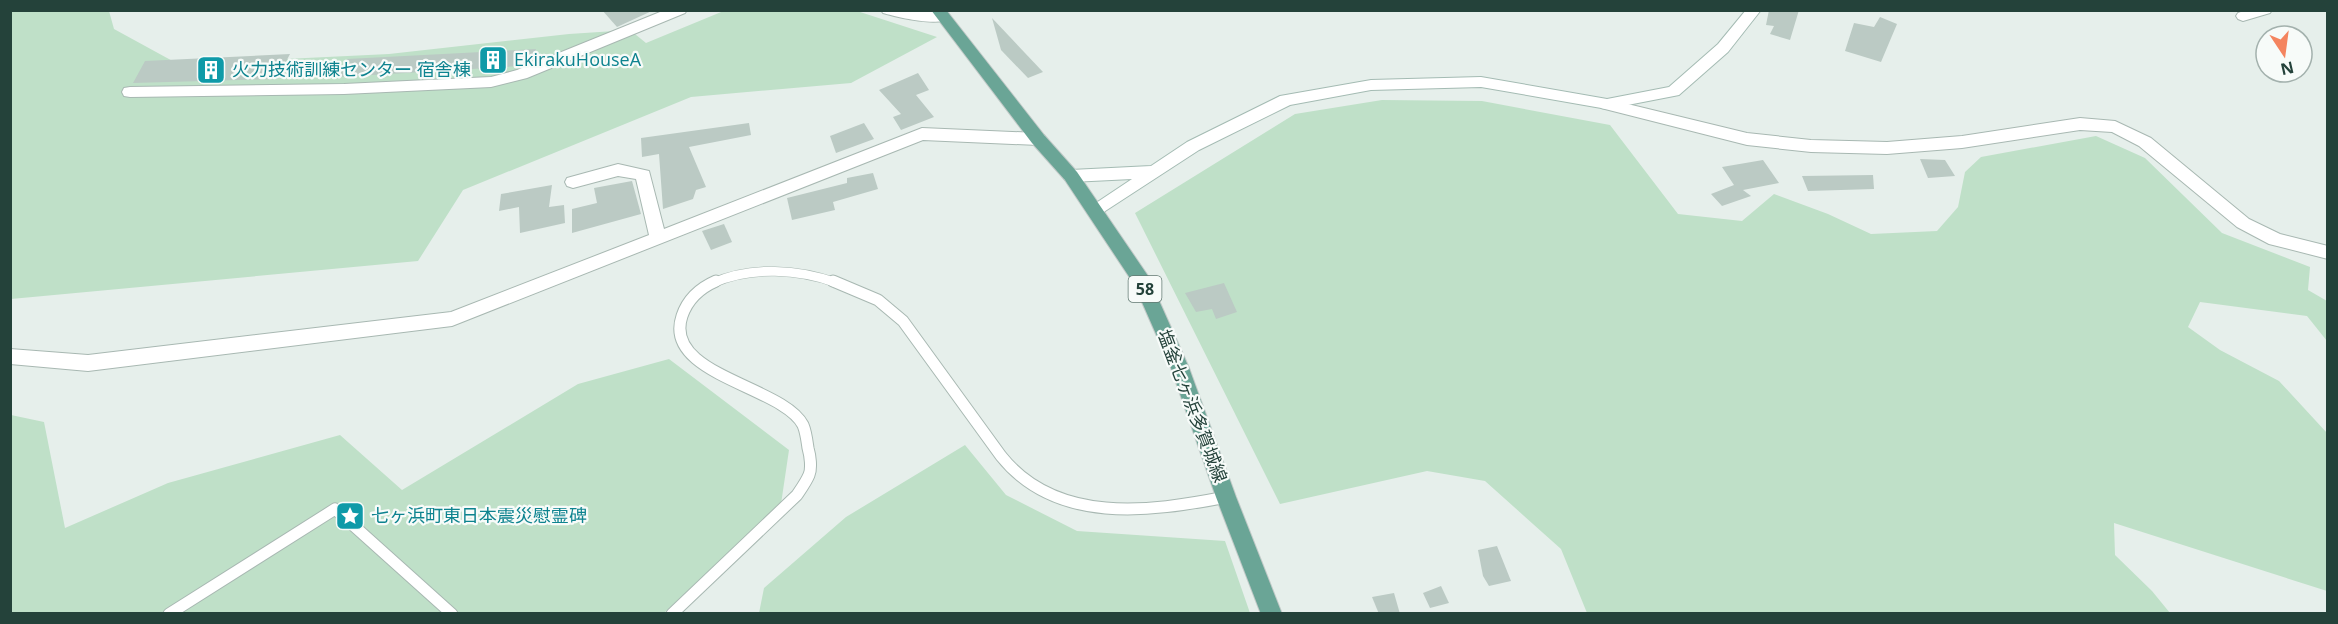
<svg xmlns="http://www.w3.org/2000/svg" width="2338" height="624" font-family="'Open Sans','Noto Sans JP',sans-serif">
	<rect width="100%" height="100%" fill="#e6efeb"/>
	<g fill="#bfe0c8">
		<polygon points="726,10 857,11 937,37 851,83 691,97 463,190 418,261 11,299 11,11 109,11 114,29 178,64 389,54 569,34 630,30 646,43"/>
		<polygon points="1382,100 1482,101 1610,125 1678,214 1742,221 1774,194 1828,214 1871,234 1937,231 1958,207 1965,172 1981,157 2096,136 2145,158 2222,233 2310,267 2308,290 2327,301 2327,341 2307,316 2200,302 2188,327 2220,350 2279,381 2327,433 2327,591 2114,523 2115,555 2152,591 2170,613 1587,613 1561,549 1485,481 1427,471 1280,504 1135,213 1295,114"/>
		<polygon points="669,359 789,450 781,504 664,613 11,614 11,415 44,422 65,528 168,483 340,435 402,490 578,384"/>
		<polygon points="965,445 1006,495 1077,531 1225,541 1250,613 759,613 764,588 846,517"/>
	</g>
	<g fill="#bbcac4">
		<polygon points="602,10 654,10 617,27"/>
		<polygon points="1769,10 1799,10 1790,40 1770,34 1774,26 1766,25"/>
		<polygon points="1880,17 1897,24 1881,62 1845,51 1854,23 1874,27"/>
		<polygon points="992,18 1043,72 1028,78 1001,50"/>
		<polygon points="536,49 532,62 521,66 339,77 347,59"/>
		<polygon points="290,54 277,79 133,83 145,61"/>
		<polygon points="918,73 929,90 916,95 934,117 901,130 893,117 901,114 879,90"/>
		<polygon points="749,123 751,135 689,147 706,187 696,190 693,199 663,209 659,154 642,157 641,138"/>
		<polygon points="864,123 874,139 836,153 830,136"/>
		<polygon points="1920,159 1945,160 1955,176 1928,178"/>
		<polygon points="1763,160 1779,183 1743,190 1751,196 1722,206 1711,194 1734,185 1722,167"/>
		<polygon points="873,173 878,189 833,202 835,210 792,220 787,198 847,183 847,178"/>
		<polygon points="1873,175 1874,189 1808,191 1802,176"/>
		<polygon points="632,181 641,214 572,233 572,209 597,203 594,188"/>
		<polygon points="552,185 549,207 564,205 565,223 520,233 519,207 499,211 501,194"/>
		<polygon points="724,224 732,242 711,250 702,231"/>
		<polygon points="1224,283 1237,312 1216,319 1212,309 1196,312 1185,293"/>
		<polygon points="1497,546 1511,581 1489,586 1483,576 1478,550"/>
		<polygon points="1441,586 1449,603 1430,608 1423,593"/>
		<polygon points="1394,593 1400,614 1379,614 1372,597"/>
	</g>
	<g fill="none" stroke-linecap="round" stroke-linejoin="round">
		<g stroke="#a8b8b2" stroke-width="10">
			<path id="lane-far1" d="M 713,283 C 751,266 799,269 837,283"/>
		</g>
		<g stroke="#a8b8b2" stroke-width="13">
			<g id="lane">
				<path d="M 833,281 L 878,300 L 903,321 L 1001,456 C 1056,525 1150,512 1226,497"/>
				<polyline points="169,614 335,509 452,614"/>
				<path d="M 672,614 L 797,495 C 801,489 806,482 809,475 C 812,468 810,455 808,448 C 807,441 806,432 803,425 C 783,386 662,375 682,316 C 688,298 700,288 716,281"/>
			</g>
		</g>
		<g stroke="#a8b8b2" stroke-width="2">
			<g id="street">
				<polygon points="665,10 687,10 685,13 527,78 491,87 344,94 130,97 124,96 122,92 124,88 130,87 344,84 491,77 517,70"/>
				<path d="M 881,10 L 943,12 L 950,17 C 941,28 897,17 883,13 Z"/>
				<polygon points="2246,10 2272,10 2270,13 2243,21 2238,19 2236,16 2238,13"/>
				<polygon points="1607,99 1747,133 1811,140 1887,142 1962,136 2080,118 2115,121 2151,138 2249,219 2280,234 2328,246 2328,259 2269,244 2237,227 2139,146 2112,132 2080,130 1962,148 1887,154 1811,152 1747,145 1601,108 1599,104 1601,100"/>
				<polygon points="922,128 1038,133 1044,135 1046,139 1044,143 1038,145 923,140 452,326 88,371 10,364 10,349 88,355 451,312 649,235 636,179 618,176 573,188 567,186 565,182 567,178 618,164 649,171 664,229"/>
			</g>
		</g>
		<g stroke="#a4bbb3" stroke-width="2">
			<polygon id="secondary" points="1746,10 1761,10 1728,52 1679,95 1674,96 1607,109 1481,87 1371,90 1290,105 1199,150 1096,217 1090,215 1088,211 1090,207 1132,179 1071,182 1065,180 1063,176 1065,172 1071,170 1151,166 1187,142 1280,96 1371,80 1481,77 1607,99 1669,87 1718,44"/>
		</g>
		<g stroke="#c2cac8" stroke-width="2">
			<polygon id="primary" points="931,10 946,10 1044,135 1077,172 1148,276 1189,368 1236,497 1282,614 1261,614 1216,497 1171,368 1134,284 1065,180 1032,143"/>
		</g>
		<use href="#lane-far1" stroke="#fff" stroke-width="9"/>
		<use href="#lane" stroke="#fff" stroke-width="11"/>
		<use href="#street" fill="#fff" fill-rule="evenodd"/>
		<use href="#secondary" fill="#fff" fill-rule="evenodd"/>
		<use href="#primary" fill="#6aa596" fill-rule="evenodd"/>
	</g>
	<defs>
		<g id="building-square" transform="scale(1.5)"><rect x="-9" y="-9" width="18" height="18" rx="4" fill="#0f9aa8" stroke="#f7fbf9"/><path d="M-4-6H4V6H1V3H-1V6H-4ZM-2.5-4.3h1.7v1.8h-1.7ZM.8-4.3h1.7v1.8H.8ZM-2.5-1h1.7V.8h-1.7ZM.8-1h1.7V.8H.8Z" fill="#fff"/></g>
		<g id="sight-square" transform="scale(1.5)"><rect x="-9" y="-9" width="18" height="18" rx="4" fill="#0f9aa8" stroke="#f7fbf9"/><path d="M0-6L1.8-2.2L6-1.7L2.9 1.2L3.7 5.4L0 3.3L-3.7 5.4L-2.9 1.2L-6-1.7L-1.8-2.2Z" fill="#fff"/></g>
	</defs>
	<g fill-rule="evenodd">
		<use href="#building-square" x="493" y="60"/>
		<use href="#building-square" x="211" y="70"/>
		<use href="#sight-square" x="350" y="516"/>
	</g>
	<g text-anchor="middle" stroke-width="4.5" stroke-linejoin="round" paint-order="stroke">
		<rect fill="#f7fbf9" stroke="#637a73" stroke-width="1.5" x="1128.5" y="276" width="33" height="26" rx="4.5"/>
		<g font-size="16" font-weight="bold" fill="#24423a">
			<text x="1145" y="295">58</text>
		</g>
		<g font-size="18" fill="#0d838f" stroke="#f7fbf9" text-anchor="start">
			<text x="514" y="66">EkirakuHouseA</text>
			<text x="232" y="76">火力技術訓練センター 宿舎棟</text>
			<text x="371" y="522">七ヶ浜町東日本震災慰霊碑</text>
		</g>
		<g font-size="18" fill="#24423a" stroke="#f7fbf9">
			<text transform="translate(1192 406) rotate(69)" y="6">塩釜七ヶ浜多賀城線</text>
		</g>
	</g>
	<rect width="2338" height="624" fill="none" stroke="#24423a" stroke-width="24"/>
	<g transform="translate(2284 54) rotate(167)"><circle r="28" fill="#f7fbf9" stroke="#a3b1ad" stroke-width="1.5"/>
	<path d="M0-4.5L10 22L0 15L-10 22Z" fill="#f4845f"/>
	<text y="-9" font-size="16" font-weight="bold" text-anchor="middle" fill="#24423a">N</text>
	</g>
</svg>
